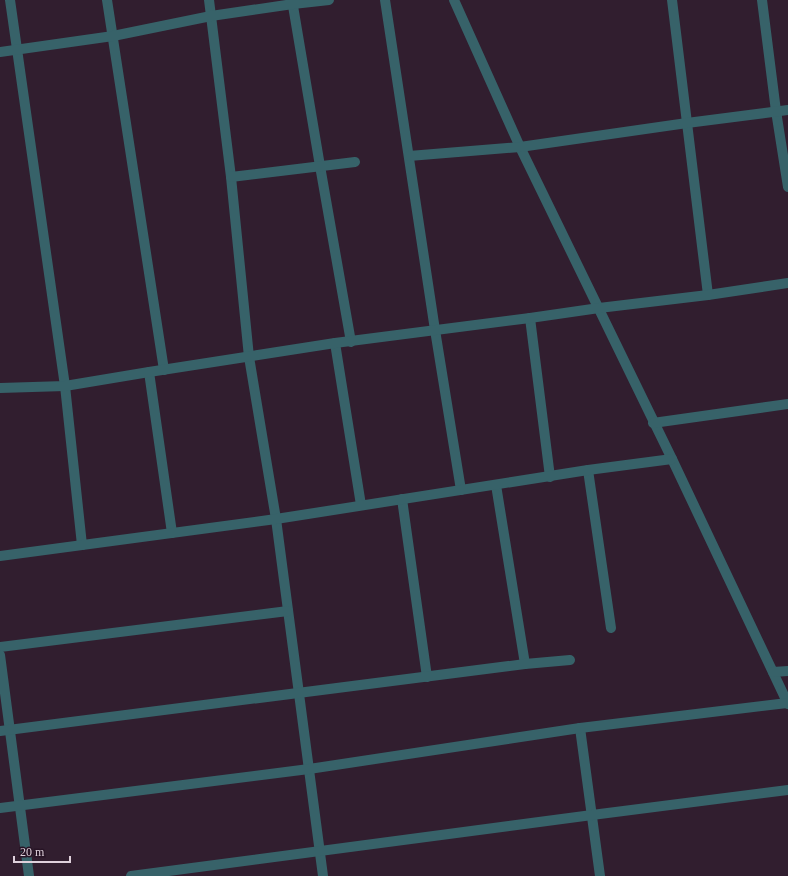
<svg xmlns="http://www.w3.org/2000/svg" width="788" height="876" font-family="Georgia,serif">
	<rect width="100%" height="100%" fill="#311e2f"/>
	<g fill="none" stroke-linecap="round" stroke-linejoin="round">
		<g stroke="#376269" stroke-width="10">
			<polyline points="10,0 65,386 82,545"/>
			<polyline points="107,0 164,370"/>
			<polyline points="209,0 231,177 249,357 276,519 323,876"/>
			<polyline points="292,0 320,166 351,342"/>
			<polyline points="385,0 435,330 461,490"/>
			<polyline points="454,0 520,147 672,459 788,704"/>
			<polyline points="672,0 708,295"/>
			<polyline points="762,0 776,111 788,187"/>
			<polyline points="0,52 113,36 211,16 293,4 329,0"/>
			<polyline points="409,156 520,147 687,123 788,110"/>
			<polyline points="231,177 355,162"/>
			<polyline points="530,318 550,477"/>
			<polyline points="335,343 361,505"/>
			<polyline points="149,372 172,533"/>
			<polyline points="0,388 65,386 149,372 335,343 530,318 599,308 708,295 788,283"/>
			<polyline points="653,423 788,404"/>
			<polyline points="588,470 611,628"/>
			<polyline points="496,485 525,664"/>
			<polyline points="402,499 427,677"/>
			<polyline points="0,556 276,519 588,470 672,459"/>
			<polyline points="0,647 288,611"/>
			<polyline points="0,655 29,876"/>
			<polyline points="773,672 788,671"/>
			<polyline points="580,728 600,876"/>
			<polyline points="0,731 525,664 570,660"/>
			<polyline points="0,808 309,769 580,728 787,703"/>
			<polyline points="131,876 592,815 788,790"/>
		</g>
	</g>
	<path d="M14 856v6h56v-6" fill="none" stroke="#dfd1dc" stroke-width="2"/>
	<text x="20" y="856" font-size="12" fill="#dfd1dc" stroke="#271425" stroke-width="3" paint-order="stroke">20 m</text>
</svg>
